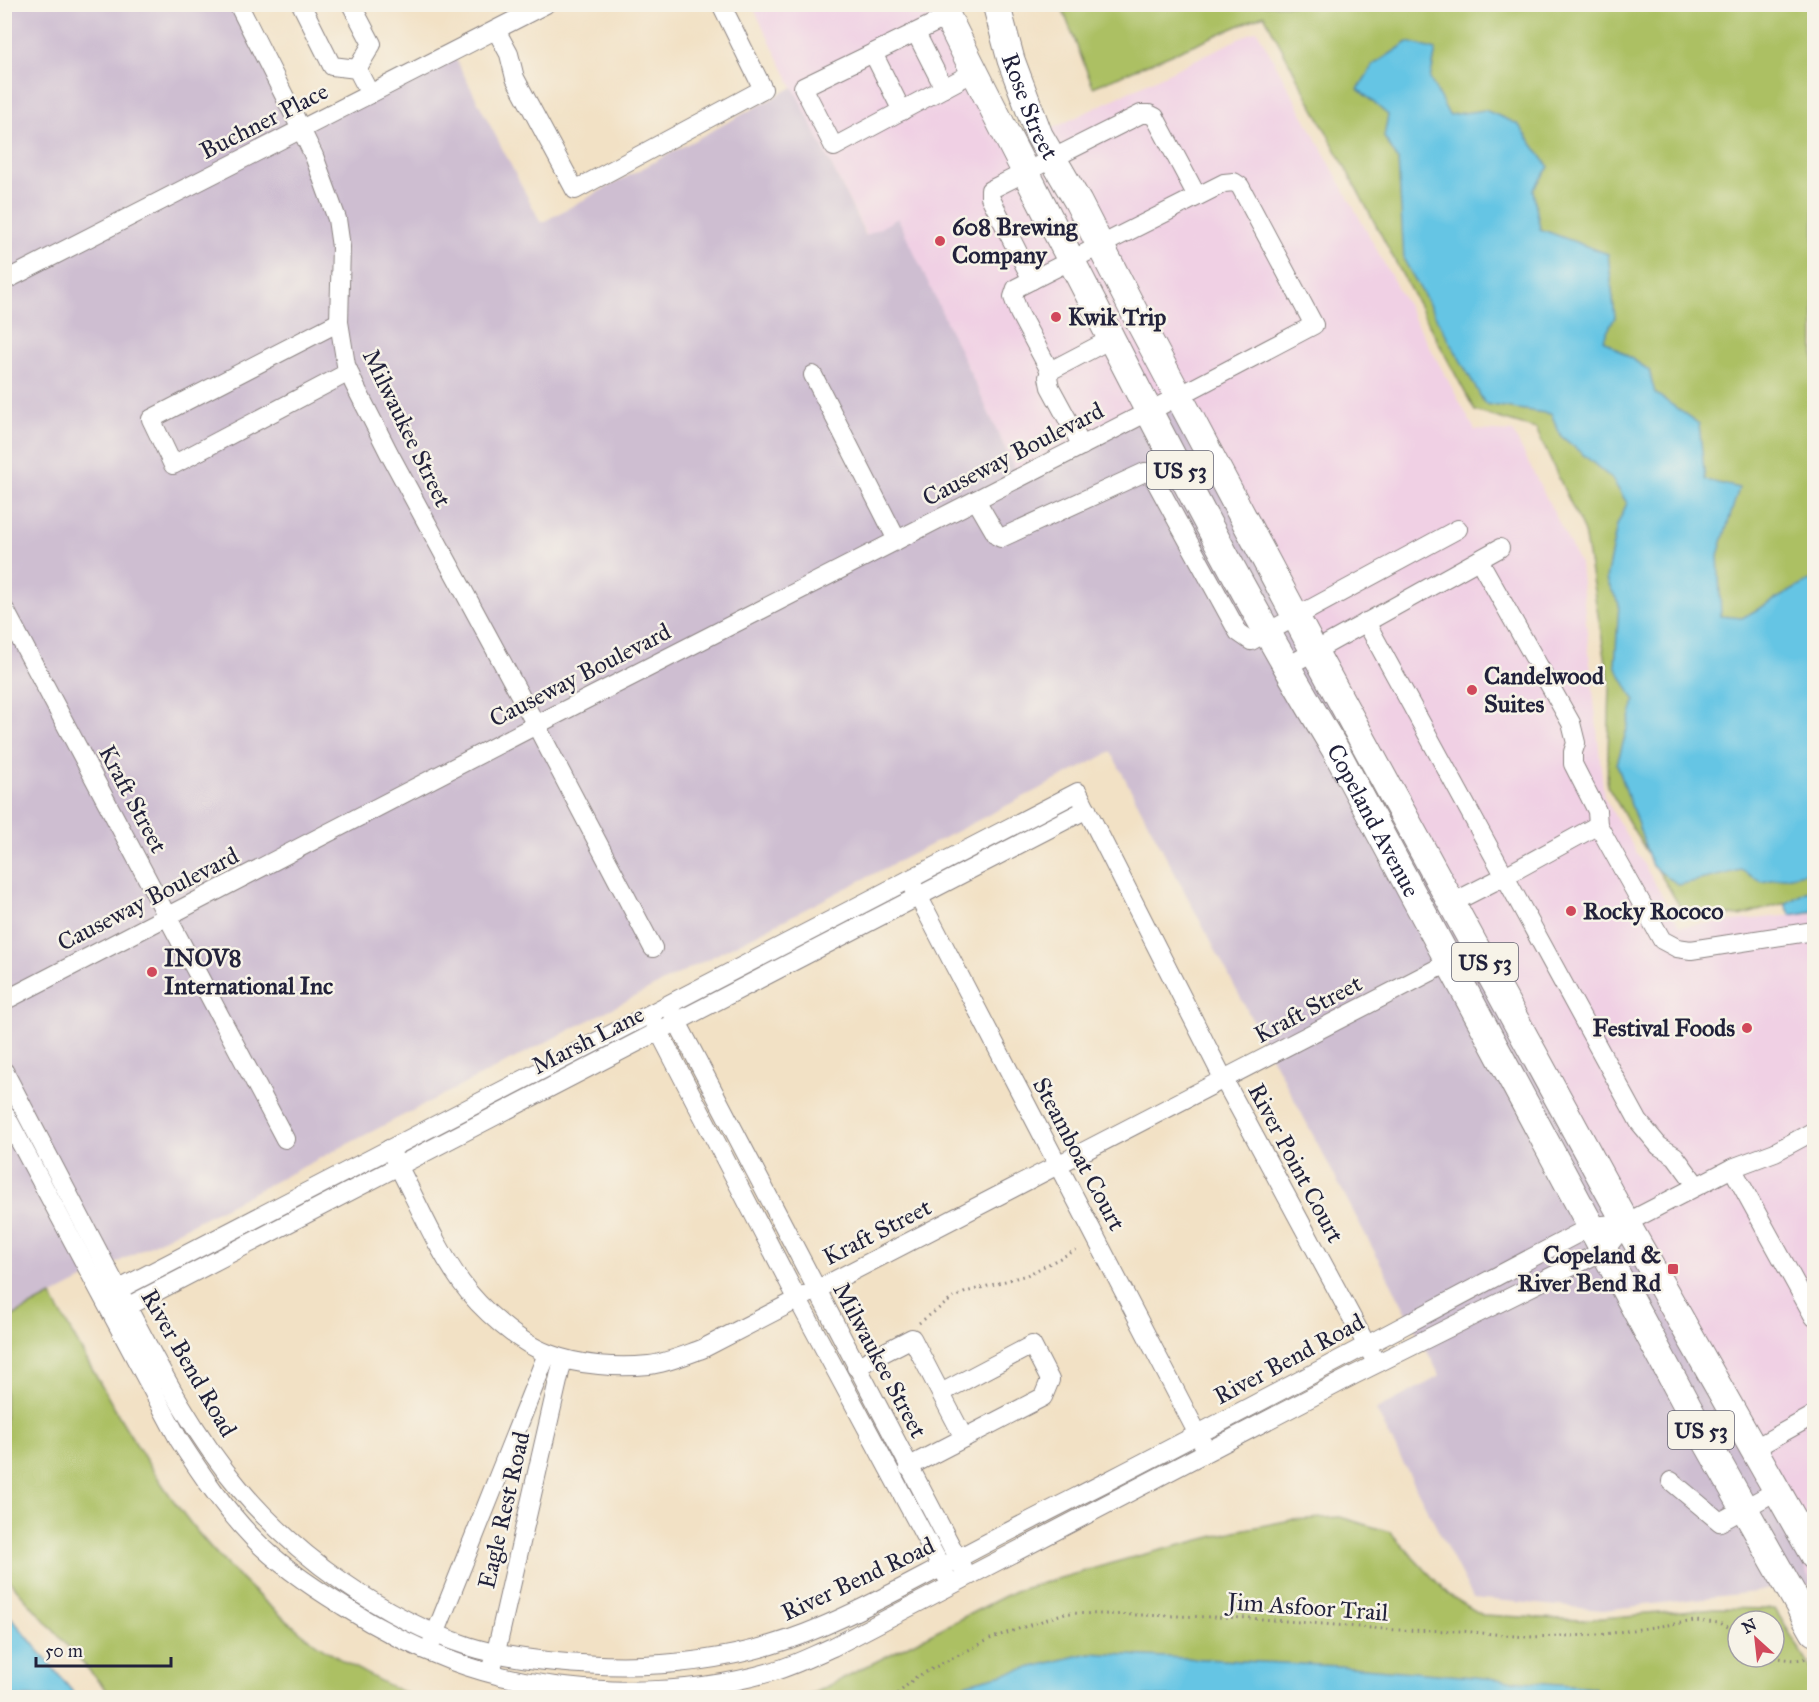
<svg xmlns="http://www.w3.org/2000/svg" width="1819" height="1702" font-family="'IM FELL Great Primer',serif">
	<rect width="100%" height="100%" fill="#f7f3e8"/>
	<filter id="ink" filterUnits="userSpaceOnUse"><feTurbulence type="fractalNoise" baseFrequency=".0167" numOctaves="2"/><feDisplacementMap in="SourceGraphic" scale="12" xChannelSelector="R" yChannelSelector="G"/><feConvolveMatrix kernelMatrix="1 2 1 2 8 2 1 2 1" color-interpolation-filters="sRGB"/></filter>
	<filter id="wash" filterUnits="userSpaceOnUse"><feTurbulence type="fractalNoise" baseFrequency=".008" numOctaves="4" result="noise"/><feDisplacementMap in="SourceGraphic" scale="24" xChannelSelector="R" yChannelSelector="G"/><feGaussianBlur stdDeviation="1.35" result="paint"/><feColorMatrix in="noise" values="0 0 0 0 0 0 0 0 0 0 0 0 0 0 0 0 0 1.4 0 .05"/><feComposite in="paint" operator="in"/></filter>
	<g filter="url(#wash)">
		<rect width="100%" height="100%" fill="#f2e1c5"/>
		<polygon fill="#f0d0e4" points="752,5 941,5 1010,149 1257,30 1475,430 1513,432 1580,564 1604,797 1680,926 1814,913 1814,1587 1721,1416 1019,478 898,219 867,237"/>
		<polygon fill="#cebed1" points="5,5 238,5 301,128 452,52 541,223 793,87 866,236 898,218 1019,478 1179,396 1721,1416 1814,1585 1603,1610 1473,1598 1376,1410 1440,1376 1111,752 5,1320"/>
		<g fill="#acc064" stroke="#677150" stroke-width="1.5" fill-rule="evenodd">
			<polygon points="1061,5 1814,5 1814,895 1740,916 1682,910 1607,786 1610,686 1584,532 1536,429 1475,411 1264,15 1093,87"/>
			<path d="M 51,1296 C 96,1375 138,1457 195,1529 C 225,1566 266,1604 303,1634 C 337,1660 376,1680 414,1697 L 113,1697 L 5,1576 L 5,1320 Z"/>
			<path d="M 1340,1517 L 1390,1532 L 1449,1595 L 1482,1615 L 1580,1620 L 1715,1608 L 1775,1609 L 1814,1673 L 1814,1698 L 804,1698 L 1015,1591 L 1130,1558 L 1235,1531 L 1291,1520 ZM 1738,1621 L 1774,1621 L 1774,1657 L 1738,1657 Z"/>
		</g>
		<g fill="#65c5e4" stroke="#447490" stroke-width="1.5">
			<polygon points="1408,42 1436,50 1430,79 1449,115 1485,110 1518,124 1549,167 1533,190 1540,229 1608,254 1615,317 1603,340 1649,370 1655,393 1699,424 1705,480 1739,488 1718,555 1721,616 1742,618 1814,578 1814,871 1762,882 1741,870 1679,885 1652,866 1617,764 1635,701 1615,665 1619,604 1606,579 1617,525 1627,503 1612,479 1561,436 1551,414 1485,404 1404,260 1398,160 1384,137 1388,115 1358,89 1373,65"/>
			<polygon points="1814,887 1814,911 1791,915 1785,904"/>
			<polygon points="4,1610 5,1610 77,1697 5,1697"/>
			<polygon points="1089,1653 1339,1666 1594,1687 1603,1697 948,1697 967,1683"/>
		</g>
	</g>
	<g filter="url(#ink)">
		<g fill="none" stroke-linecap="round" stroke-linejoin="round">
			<g stroke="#8a8280" stroke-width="20">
				<g id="minor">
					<polyline points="238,4 301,129 314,156 337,219 341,247 339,322 346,365 354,384 389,453 536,725 653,948"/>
					<polyline points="301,4 332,66 357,69 370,94"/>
					<polyline points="351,4 372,44 357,69"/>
					<polyline points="947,17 803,87 834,147 974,72"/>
					<polyline points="496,30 509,54 515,78 575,190 763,89 721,4"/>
					<polyline points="916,33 944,88"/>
					<polyline points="873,53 902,111"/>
					<polyline points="1032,280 990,197 990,190 1141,114 1149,114 1155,117 1197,196"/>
					<polyline points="4,281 546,4"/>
					<polyline points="339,322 151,419 173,465 349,372"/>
					<polyline points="813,375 897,540"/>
					<polyline points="1082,446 1050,387 1048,377 1050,371 1111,339"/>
					<polyline points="976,500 997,536 1001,538 1145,472 1151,473 1238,632 1251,641 1458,529"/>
					<polyline points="1479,560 1571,723 1576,743 1573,752 1573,764 1597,811 1598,825 1662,940 1677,948 1691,950 1814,931"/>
					<polyline points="5,610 285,1139"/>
					<polyline points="1366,622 1639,1122 1659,1146 1675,1156 1697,1186"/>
					<polyline points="1286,667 1500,548"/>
					<polyline points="913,886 1203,1444"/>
					<polyline points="1452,903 1505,876 1598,825"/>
					<polyline points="4,1001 536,725 1179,396 1314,325 1240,186 1234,182 1224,183 1016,288 1013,297 1019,313 1050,371"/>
					<polyline points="672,1012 962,1567"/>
					<polyline points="654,1022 798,1300 946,1576"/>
					<path d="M 4,1071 C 43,1145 82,1219 120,1293 C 156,1361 190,1430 240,1489 C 297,1557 383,1618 468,1646 C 496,1655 526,1659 556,1662 C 646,1671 737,1663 821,1627 C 867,1608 911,1583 955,1560 C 1005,1533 1055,1508 1106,1482 C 1269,1398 1430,1311 1592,1226 L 1626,1223"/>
					<path d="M 4,1112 L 179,1440 C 201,1474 224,1508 253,1538 C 278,1564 312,1587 343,1606 C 377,1628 414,1647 452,1661 C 548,1697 676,1700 774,1671 C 795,1665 814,1655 833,1647 L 1354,1375 L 1605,1250 L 1626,1223 L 1732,1168 L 1775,1152 L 1814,1131"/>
					<path d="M 389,1149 C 414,1193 432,1241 461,1282 C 480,1309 519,1343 549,1354 C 580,1366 618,1368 649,1365 C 667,1363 685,1355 702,1349 L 1448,963"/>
					<polyline points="1732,1168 1814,1317"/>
					<polyline points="108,1295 1078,792 1224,1080 1372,1355"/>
					<polyline points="119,1311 1087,809"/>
					<polyline points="856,1367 912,1338 964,1438 908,1467"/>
					<polyline points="941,1393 1032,1345 1050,1380 1043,1397 964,1438"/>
					<polyline points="1755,1448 1814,1415"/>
					<polyline points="1671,1481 1720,1522 1778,1490"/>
					<polyline points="432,1642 547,1354"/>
					<polyline points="493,1665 563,1359"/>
				</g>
			</g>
			<g stroke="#8a8280" stroke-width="29">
				<g id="highway">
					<path id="s1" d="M 941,4 C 996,117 1055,228 1112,340 C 1183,478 1255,616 1335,749 L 1705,1439 L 1814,1632"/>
					<path id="s2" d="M 996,4 L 1011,60 L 1039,135 L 1078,202 L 1141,325 L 1314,651 L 1626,1223 L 1814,1556"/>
				</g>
			</g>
			<g stroke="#8a8280" stroke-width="3" stroke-dasharray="1.5 4.5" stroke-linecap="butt">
				<polyline points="919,1323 953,1298 966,1292 1027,1275 1076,1250"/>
				<path d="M 1774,1657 C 1789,1660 1800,1662 1814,1655"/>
				<polyline points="893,1698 916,1677 992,1638 1065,1613 1250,1618 1396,1630 1461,1631 1526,1637 1598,1635 1695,1621 1720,1623 1738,1632"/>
			</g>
			<use href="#minor" stroke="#fff" stroke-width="18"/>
			<use href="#highway" stroke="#fff" stroke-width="27"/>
		</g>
	</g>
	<g fill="#d1495b" stroke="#f7f3e8" stroke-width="2">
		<circle cx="940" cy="241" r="6"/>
		<circle cx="1056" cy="317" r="6"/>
		<circle cx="1472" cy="690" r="6"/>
		<circle cx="1571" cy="911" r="6"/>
		<circle cx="152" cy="972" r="6"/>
		<circle cx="1747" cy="1028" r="6"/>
		<rect x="1667" y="1263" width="12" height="12" rx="3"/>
	</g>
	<g text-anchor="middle" stroke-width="5" stroke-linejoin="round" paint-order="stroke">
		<g fill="#f7f3e8" stroke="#62616f" stroke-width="1.5">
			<rect x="1147" y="451" width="66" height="38" rx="4.5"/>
			<rect x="1452" y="943" width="66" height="38" rx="4.5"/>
			<rect x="1668" y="1411" width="66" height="38" rx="4.5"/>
		</g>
		<g font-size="22" font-weight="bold" fill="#22223b">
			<text x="1180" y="478">US 53</text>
			<text x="1485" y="970">US 53</text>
			<text x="1701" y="1438">US 53</text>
		</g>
		<g font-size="24" fill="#22223b" stroke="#f7f3e8">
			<text dy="8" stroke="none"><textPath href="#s2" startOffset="108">Rose Street</textPath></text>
			<text transform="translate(264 121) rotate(-27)" y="8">Buchner Place</text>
			<text transform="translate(407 428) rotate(64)" y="8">Milwaukee Street</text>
			<text transform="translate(1013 454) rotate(-27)" y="8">Causeway Boulevard</text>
			<text transform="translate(580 675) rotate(-27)" y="8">Causeway Boulevard</text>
			<text transform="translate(133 799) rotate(62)" y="8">Kraft Street</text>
			<text dy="8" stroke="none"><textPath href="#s1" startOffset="924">Copeland Avenue</textPath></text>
			<text transform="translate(148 899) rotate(-27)" y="8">Causeway Boulevard</text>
			<text transform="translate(1308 1009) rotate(-28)" y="8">Kraft Street</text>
			<text transform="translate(588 1040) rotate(-27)" y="8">Marsh Lane</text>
			<text transform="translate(1079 1154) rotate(62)" y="8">Steamboat Court</text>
			<text transform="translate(1296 1163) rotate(62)" y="8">River Point Court</text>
			<text transform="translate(877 1232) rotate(-27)" y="8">Kraft Street</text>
			<text transform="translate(1289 1359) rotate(-28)" y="8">River Bend Road</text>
			<text transform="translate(880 1360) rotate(62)" y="8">Milwaukee Street</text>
			<text transform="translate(189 1363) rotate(60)" y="8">River Bend Road</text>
			<text transform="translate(504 1510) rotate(-77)" y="8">Eagle Rest Road</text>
			<text transform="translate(858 1579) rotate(-25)" y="8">River Bend Road</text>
			<text transform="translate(1308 1607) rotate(4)" y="8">Jim Asfoor Trail</text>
		</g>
		<g font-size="24" font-weight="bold" fill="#22223b" stroke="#f7f3e8" text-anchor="start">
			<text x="952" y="235">608 Brewing<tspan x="952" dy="28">Company</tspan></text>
			<text x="1068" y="325">Kwik Trip</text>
			<text x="1484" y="684">Candelwood<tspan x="1484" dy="28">Suites</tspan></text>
			<text x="1583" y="919">Rocky Rococo</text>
			<text x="164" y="966">INOV8<tspan x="164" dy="28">International Inc</tspan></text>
			<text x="1735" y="1036" text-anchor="end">Festival Foods</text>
			<text x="1661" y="1263" text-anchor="end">Copeland &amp;<tspan x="1661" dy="28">River Bend Rd</tspan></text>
		</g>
	</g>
	<rect width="1819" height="1702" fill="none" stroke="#f7f3e8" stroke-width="24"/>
	<g transform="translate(1756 1639) rotate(333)"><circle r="28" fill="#f7f3e8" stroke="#a29fa3" stroke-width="1.5"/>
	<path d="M0-4.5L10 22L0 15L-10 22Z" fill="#d1495b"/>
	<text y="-9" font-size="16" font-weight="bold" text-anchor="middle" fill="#22223b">N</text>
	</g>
	<path d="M36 1657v9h135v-9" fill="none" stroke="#22223b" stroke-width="3"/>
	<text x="45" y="1657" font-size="18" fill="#22223b" stroke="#f7f3e8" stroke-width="4.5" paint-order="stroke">50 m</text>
</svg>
